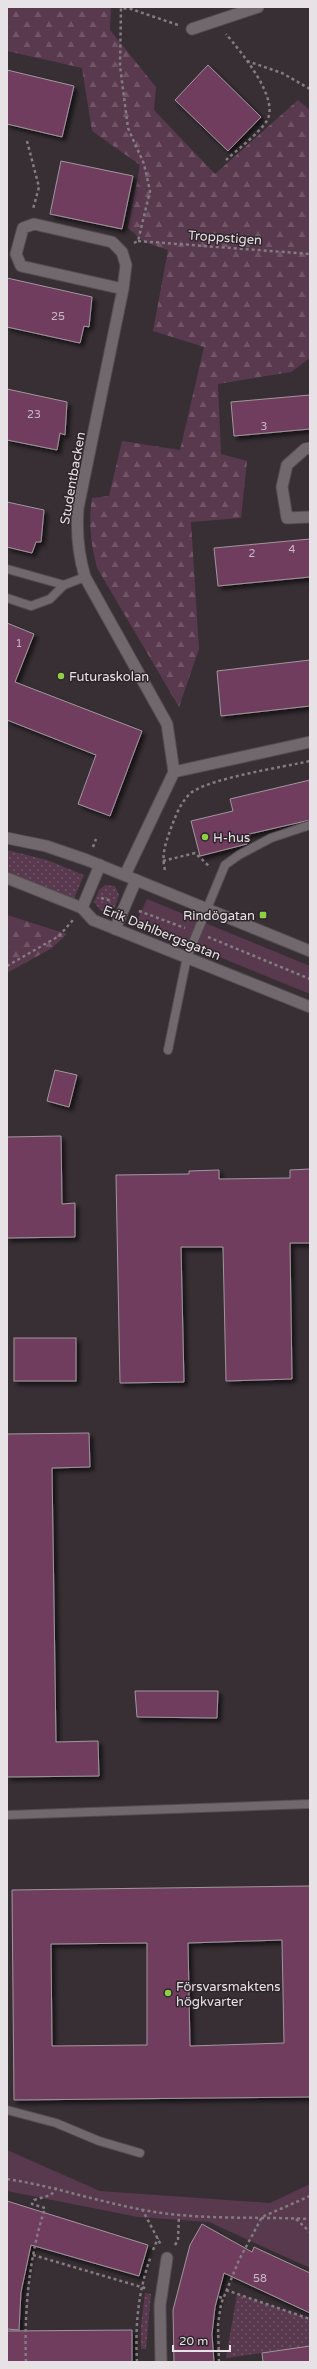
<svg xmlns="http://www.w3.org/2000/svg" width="317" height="2369" font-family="'Varela Round',sans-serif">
	<defs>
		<pattern id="grass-dots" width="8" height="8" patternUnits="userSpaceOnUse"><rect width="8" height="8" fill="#59394e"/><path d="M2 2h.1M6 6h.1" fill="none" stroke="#715567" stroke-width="1.8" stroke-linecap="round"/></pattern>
		<pattern id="forest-firs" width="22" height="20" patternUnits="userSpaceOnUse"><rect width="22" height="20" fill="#59394e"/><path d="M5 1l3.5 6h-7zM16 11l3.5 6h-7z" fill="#715567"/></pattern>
		<filter id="shadow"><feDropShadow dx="3.5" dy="3.5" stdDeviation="2" flood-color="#0009"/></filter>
	</defs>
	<rect width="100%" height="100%" fill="#372f34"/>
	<g fill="url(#grass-dots)">
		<polygon points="7,850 47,860 84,875 74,899 7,873"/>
		<polygon points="105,885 115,886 119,895 115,907 107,912 100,910 94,902 99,890"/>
		<polygon points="145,2293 151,2294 146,2349 141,2349 141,2326"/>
		<polygon points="237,2294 310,2319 310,2346 226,2358"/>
	</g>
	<g fill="url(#forest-firs)">
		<path d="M 7,7 L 111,7 L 110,30 L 156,87 L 154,110 L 215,174 L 298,100 L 310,110 L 310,358 L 291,372 L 218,384 L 221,454 L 247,461 L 241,518 L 191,522 L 199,649 L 179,707 L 97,568 C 91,544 88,523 92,498 L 109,496 L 122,441 L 180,450 L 204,347 L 153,331 L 168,250 L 144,242 L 128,228 L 140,165 L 92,131 L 82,68 L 7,51 Z"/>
		<polygon points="7,915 67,934 52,948 7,973"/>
	</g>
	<g fill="#59394e">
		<polygon points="147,899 310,966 310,994 136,923"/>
		<polygon points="7,2150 100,2191 270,2203 310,2184 310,2268 209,2222 138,2217 7,2191"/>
	</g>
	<g fill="#6f3e5e" stroke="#a0969c" fill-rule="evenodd" filter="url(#shadow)">
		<polygon points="208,65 261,117 228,151 175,100"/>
		<polygon points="7,70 74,86 62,137 7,124"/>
		<polygon points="61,161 133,176 122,229 50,214"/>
		<polygon points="7,278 92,297 89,327 84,326 80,343 7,327"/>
		<polygon points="7,389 67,402 65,435 60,433 57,450 7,440"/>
		<polygon points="310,395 310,429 234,436 231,402"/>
		<polygon points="7,502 44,510 41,542 36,542 32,553 7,547"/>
		<polygon points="310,539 310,577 218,586 214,548"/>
		<polygon points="7,623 34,634 15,682 142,731 110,816 78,804 96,755 7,720"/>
		<polygon points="310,660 310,706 221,716 217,671"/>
		<polygon points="310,780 310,820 245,835 247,844 200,856 191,821 233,811 230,799"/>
		<polygon points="55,1070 77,1075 69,1107 47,1101"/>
		<polygon points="61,1136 62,1204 75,1203 75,1237 7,1238 7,1137"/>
		<polygon points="310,1169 310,1243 290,1243 292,1379 226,1381 223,1247 181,1247 184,1382 120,1383 116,1175 189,1174 189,1171 219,1170 219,1179 290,1178 290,1170"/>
		<rect x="14" y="1338" width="62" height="43"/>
		<polygon points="89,1433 90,1467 52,1468 56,1742 98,1741 99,1776 7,1777 7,1434"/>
		<polygon points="135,1691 218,1691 217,1718 137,1717"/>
		<path d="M 310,1886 L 310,2097 L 14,2100 L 12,1890 ZM 282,1940 L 284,2043 L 190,2046 L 188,1943 ZM 147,1943 L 147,2045 L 52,2046 L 51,1944 Z"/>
		<polygon points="7,2201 148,2245 139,2276 31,2245 21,2292 19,2330 7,2329"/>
		<polygon points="202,2224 252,2252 254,2247 310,2273 310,2313 224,2273 215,2307 212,2334 214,2362 174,2362 173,2310 190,2245"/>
		<polygon points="132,2330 132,2362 7,2362 7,2331"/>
		<polygon points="310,2346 310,2362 263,2362 262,2353"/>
	</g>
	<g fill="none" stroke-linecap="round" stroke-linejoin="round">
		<g stroke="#524c50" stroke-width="10">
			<g id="service">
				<polyline points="7,569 64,585 85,577"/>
				<polyline points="7,598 31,606 50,599 64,585"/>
				<polyline points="168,1050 187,957 225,865 239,855 271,838 310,825"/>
				<polyline points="7,1815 310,1804"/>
				<polyline points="7,2110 56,2123 99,2141 140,2153"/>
			</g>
		</g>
		<g stroke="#524c50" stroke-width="13">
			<g id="minor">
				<polyline points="192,29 258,7"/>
				<path d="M 123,289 L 21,266 L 16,254 L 23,228 L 34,224 L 112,242 L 122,252 L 126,265 L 123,289 L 78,508 C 76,533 78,553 85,577 L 167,724 L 174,772"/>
				<polyline points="310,448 305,449 287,465 282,487 287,518 310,517"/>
				<polyline points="125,875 174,772 310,742"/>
				<polyline points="161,2362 160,2305 167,2258"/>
			</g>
		</g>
		<g stroke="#524c50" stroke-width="13">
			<g id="tertiary">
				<polyline points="7,838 46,846 87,860 310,951"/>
				<polyline points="7,878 82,908 93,920 310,1007"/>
				<polyline points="82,908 100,865"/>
				<polyline points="115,929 136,880"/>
			</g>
		</g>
		<g stroke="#837c81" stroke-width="2.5" stroke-dasharray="3 3" stroke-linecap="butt">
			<polyline points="247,61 282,73 310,89"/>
			<polyline points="27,141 39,187 33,209"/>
			<path d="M 226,160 C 238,149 257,135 266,122 C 282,100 240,51 226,34"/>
			<polyline points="138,241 310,254"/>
			<polyline points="134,243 138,241 150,191 144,164 128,128 120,66 121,8 131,9 178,25"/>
			<polyline points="93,847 96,839"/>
			<polyline points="163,861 195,853 210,867"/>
			<path d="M 165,870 C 161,855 166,842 171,828 C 176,815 181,801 192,792 C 212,778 283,767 310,761"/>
			<polyline points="101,898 112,901"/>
			<polyline points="139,911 185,928"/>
			<polyline points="208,937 310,979"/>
			<polyline points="7,966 59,936 73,920"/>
			<path d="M 7,2179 C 65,2188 121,2210 179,2215 C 223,2219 267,2217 310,2219"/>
			<polyline points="142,2209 161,2245"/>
			<polyline points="296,2219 310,2232"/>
			<polyline points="175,2245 178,2240 179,2215"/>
			<polyline points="153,2250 158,2238"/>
			<polyline points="33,2255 148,2289"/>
			<polyline points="226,2290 310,2319"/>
			<polyline points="219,2297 223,2298"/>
			<path d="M 26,2362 C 24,2311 29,2257 45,2208 L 32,2204 L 34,2200 L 51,2195 L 57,2187"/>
			<path d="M 137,2362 C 135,2326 138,2291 151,2256"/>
			<polyline points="219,2362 218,2325 221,2304 239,2260 262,2217 310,2196"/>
		</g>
		<use href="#service" stroke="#71686d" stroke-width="8"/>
		<use href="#minor" stroke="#71686d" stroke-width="11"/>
		<use href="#tertiary" stroke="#71686d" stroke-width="11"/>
	</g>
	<g fill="#8cce45" stroke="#2d252a" stroke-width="1.5">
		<circle cx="61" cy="676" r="4"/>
		<circle cx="205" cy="837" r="4"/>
		<rect x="259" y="911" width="8" height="8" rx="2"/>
		<circle cx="168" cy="1993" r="4"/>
	</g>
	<g text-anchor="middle" stroke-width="3" stroke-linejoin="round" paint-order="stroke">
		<g font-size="11" fill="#c9b9c3">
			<text x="58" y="320">25</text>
			<text x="34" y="418">23</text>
			<text x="264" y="430">3</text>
			<text x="292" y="553">4</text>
			<text x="252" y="557">2</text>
			<text x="19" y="647">1</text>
			<text x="260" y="2282">58</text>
		</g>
		<g font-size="13" fill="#e7e2e5" stroke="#2d252a">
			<text transform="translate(225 237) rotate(4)" y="5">Troppstigen</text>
			<text transform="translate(72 478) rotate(-80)" y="5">Studentbacken</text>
			<text transform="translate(162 932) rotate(22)" y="5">Erik Dahlbergsgatan</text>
		</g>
		<g font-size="13" fill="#e7e2e5" stroke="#2d252a" text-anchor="start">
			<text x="69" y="681">Futuraskolan</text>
			<text x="213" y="842">H-hus</text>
			<text x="255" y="920" text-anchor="end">Rindögatan</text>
			<text x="176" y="1991">Försvarsmaktens<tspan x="176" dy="15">högkvarter</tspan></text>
		</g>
	</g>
	<rect width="317" height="2369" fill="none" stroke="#e7e2e5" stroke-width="16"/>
	<path d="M173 2345v6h57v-6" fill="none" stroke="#e7e2e5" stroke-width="2"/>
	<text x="179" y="2345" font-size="12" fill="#e7e2e5" stroke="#2d252a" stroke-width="3" paint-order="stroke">20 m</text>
</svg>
